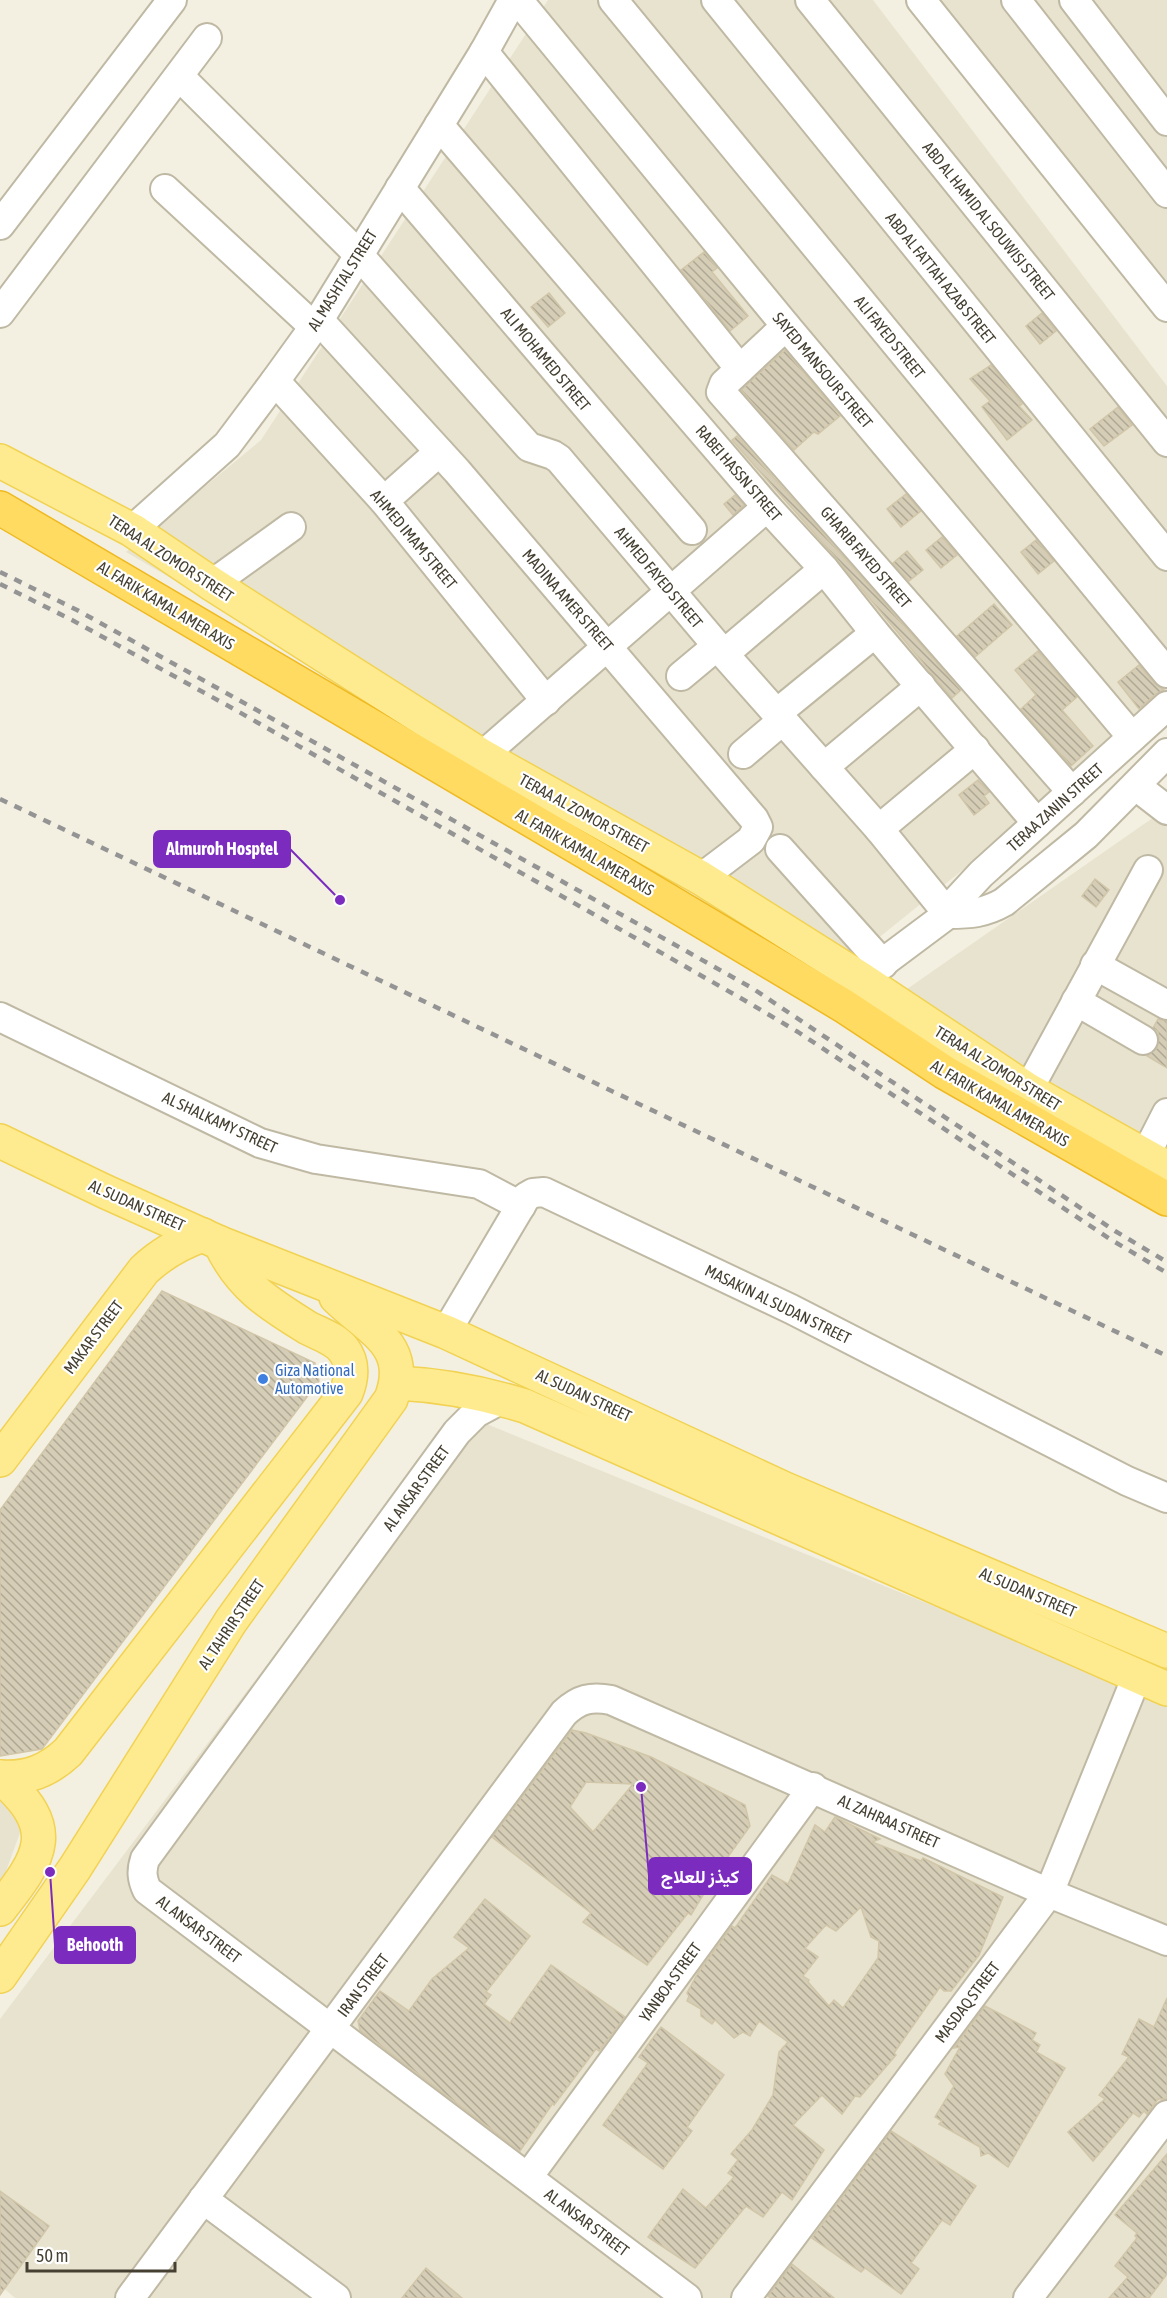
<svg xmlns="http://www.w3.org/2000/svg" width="1167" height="2298" font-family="'Asap Condensed',Vazirmatn,sans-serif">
	<defs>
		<pattern id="building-back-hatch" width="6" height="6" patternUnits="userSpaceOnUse" patternTransform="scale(1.5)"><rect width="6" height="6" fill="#d5cdb6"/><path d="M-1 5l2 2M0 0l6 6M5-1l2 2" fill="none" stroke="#afa895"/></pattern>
	</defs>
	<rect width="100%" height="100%" fill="#f3f0e2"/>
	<g fill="#e8e3cf">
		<polygon points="548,0 873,0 1167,386 1167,705 840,969 126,552 261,440"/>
		<polygon points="923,0 1167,0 1167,315"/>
		<polygon points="1167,808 1167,1148 897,996"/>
		<polygon points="457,1412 1167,1701 1167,2298 15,2298 0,2285 0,2019"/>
		<polygon points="0,1802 25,1819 5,1874 0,1881"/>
	</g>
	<g fill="url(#building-back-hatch)" stroke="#d2c6a9" stroke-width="1.5" fill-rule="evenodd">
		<polygon points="704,252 717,268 712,272 748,316 730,331 681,270"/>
		<polygon points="549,293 565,313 548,327 531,307"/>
		<polygon points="1042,313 1056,331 1040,344 1026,326"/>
		<polygon points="785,350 840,416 818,434 814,432 794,450 741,390"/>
		<polygon points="991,365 1022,404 1019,406 1032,420 1007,440 982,407 990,401 970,379"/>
		<polygon points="1118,407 1132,425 1104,446 1090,429"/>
		<polygon points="737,436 961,690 952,698 836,558 732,440"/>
		<polygon points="906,494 921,511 901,527 887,509"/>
		<polygon points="735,495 744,505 733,515 724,504"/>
		<polygon points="942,537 957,555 941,568 926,550"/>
		<polygon points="1036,540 1054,561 1038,574 1021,552"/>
		<polygon points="907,551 923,570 909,581 893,563"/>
		<polygon points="994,604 1012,625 975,657 957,636"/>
		<polygon points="1038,651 1077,697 1062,710 1093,746 1071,766 1021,709 1036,695 1015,670"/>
		<polygon points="1139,665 1154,683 1164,690 1156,694 1139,709 1118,682"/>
		<polygon points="978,780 989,792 984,796 989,803 974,815 959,795"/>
		<polygon points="1095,879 1109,890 1096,907 1082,896"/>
		<polygon points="1158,1019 1167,1021 1167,1068 1147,1056 1157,1048 1159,1039 1158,1032 1153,1028"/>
		<polygon points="162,1291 315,1363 319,1381 42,1749 0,1756 0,1510"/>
		<path d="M 572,1730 L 586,1733 L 651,1757 L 745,1805 L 750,1826 L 717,1872 L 691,1915 L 688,1913 L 647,1965 L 583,1922 L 591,1913 L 492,1837 ZM 586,1782 L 633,1784 L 593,1832 L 570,1807 Z"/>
		<path d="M 835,1817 L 880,1839 L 872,1842 L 921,1861 L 923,1858 L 1003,1897 L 979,1955 L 951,1991 L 944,1991 L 940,1987 L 894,2053 L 896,2055 L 860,2097 L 855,2096 L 842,2114 L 822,2095 L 793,2125 L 824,2150 L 792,2200 L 782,2192 L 763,2217 L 746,2206 L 695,2268 L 648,2237 L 683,2189 L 706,2208 L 734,2177 L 728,2173 L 738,2160 L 731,2154 L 752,2130 L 773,2095 L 779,2052 L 788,2042 L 759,2021 L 750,2036 L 743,2032 L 734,2038 L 715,2020 L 712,2024 L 701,2016 L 701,2009 L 687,2001 L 689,1996 L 687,1993 L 698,1973 L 732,1926 L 735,1928 L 772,1875 L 788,1884 L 815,1825 L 825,1832 ZM 861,1907 L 871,1937 L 879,1941 L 878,1958 L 843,2008 L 834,2000 L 829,2006 L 808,1982 L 809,1980 L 803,1976 L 818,1957 L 805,1948 L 826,1925 L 836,1931 Z"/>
		<polygon points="485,1899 530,1936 486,1992 491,1995 484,2004 510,2023 551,1965 625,2017 599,2051 596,2049 554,2105 553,2103 520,2151 360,2030 358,2021 380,1991 409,2011 432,1979 469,1948 454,1937"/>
		<polygon points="1167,1998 1167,2099 1158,2099 1147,2114 1144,2111 1139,2117 1133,2113 1093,2161 1068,2132 1105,2099 1099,2095 1129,2057 1122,2054 1139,2019 1154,2027"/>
		<polygon points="985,2006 1036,2033 1032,2040 1040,2045 1036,2052 1065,2068 1008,2167 988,2153 981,2156 980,2147 939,2124 942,2121 935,2117 954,2086 945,2074 960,2047 954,2048"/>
		<polygon points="661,2027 724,2075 687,2127 692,2131 663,2169 603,2125 648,2063 639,2057"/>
		<polygon points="891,2131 976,2186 950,2225 942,2220 911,2263 919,2269 901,2294 865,2268 861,2272 812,2238"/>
		<polygon points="1167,2154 1167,2274 1149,2298 1109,2298 1128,2277 1115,2266 1137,2238 1135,2236 1137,2233 1115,2215"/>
		<polygon points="0,2191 49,2226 0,2295"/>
		<polygon points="792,2264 834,2298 771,2298 768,2296"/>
		<polygon points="426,2268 462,2298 402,2298"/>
	</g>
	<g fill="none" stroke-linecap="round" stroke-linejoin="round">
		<g stroke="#bfb9a4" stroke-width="32">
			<g id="minor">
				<polyline points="518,0 786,326 1132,737"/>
				<polyline points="613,0 1167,673"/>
				<polyline points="716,0 1167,556"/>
				<polyline points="810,0 1167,442"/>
				<polyline points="921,0 1167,307"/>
				<polyline points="1016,0 1167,193"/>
				<polyline points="1074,0 1167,121"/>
				<polyline points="484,52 740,369"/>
				<polyline points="179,76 359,255 529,447 553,455 559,459 724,654 879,829 948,914"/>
				<polyline points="439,125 767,507 824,569 875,633 1037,823"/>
				<polyline points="400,188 692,530"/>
				<polyline points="165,189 314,327"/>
				<polyline points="0,225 172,0"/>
				<polyline points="0,313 207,38"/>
				<polyline points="319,320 457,471 754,819 758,827 751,840 701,878"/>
				<polyline points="786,326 724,384 721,392 1072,792"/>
				<polyline points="275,381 384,501 546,701"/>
				<polyline points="384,501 439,452"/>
				<polyline points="132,530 227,445 275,381 319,320 484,52 513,0"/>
				<polyline points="212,584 291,527"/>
				<polyline points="724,654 824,569"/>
				<polyline points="681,676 717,646"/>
				<polyline points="777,713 875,633"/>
				<polyline points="743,754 783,720"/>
				<polyline points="482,756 767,507"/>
				<polyline points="824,767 921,686"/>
				<polyline points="1136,786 1167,810"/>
				<polyline points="879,829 975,749"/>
				<polyline points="780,849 883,964"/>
				<path d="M 948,914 C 970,914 985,913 1004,902 L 1086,835 L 1167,753"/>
				<polyline points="1095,965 1167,1005"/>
				<polyline points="861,979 948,914 956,901 981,874 1167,706"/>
				<polyline points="1076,1001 1143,1040"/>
				<polyline points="0,1017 260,1143 316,1159 479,1184 521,1206"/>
				<polyline points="1028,1090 1148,870"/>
				<polyline points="1145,1156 1167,1113"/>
				<polyline points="446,1332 526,1197 533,1193 544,1192 791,1309 1127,1481 1167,1498"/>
				<path d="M 502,1399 L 476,1413 L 457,1432 L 145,1859 C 141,1871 142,1879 147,1890 L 687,2298"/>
				<polyline points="528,2177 813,1787"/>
				<polyline points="203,2199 336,2298"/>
				<path d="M 130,2298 L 564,1713 C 579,1699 591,1696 611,1700 L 1049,1893 L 1167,1941"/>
				<polyline points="746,2298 1049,1893 1137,1676"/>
				<polyline points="1028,2298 1167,2115"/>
			</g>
		</g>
		<g stroke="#f1d253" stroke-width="36">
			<g id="major">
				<polyline points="0,461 132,530 212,584 482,756 701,878 861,979 1028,1090 1167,1168"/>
				<polyline points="0,1141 106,1192 220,1243 446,1332 785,1489 1167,1651"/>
				<path d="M 397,1383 C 441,1385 483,1393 525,1406 L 1167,1689"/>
				<path d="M 0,1460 L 144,1270 C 162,1253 180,1243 203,1235"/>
				<path d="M 0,1777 C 27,1779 48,1771 68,1752 L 346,1393 C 352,1378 354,1363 343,1349 C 335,1339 320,1334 308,1328 C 269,1304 240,1286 220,1243"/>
				<path d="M 0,1777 C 60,1828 42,1856 0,1909"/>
				<path d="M 0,1976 L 75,1868 L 231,1621 L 391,1399 C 412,1345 369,1330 336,1297"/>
			</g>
		</g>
		<g stroke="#efb921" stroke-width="36">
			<polyline id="highway" points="0,508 613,868 844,1006 944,1072 1167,1199"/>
		</g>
		<use href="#minor" stroke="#fff" stroke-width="28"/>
		<use href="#major" stroke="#ffeb8f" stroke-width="33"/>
		<use href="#highway" stroke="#ffdb61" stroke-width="33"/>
		<g stroke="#949494" stroke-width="4.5" stroke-dasharray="8 8" stroke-linecap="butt">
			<polyline points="0,572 77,610 237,699 752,988 1115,1231 1167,1262"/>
			<polyline points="0,584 72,620 232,708 744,1000 798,1032 1110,1239 1167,1273"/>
			<polyline points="0,799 1167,1356"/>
		</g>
	</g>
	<circle fill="#3f7fe0" stroke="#fff" stroke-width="2" cx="263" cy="1379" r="6"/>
	<g text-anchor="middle" stroke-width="4.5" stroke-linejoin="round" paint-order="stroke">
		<g font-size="16" fill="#454032" stroke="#fff">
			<text transform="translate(989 221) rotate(51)" y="6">ABD AL HAMID AL SOUWISI STREET</text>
			<text transform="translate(941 278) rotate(51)" y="6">ABD AL FATTAH AZAB STREET</text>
			<text transform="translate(342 280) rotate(-58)" y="6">AL MASHTAL STREET</text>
			<text transform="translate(890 337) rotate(51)" y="6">ALI FAYED STREET</text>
			<text transform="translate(546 359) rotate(50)" y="6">ALI MOHAMED STREET</text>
			<text transform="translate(823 370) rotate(50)" y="6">SAYED MANSOUR STREET</text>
			<text transform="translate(739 473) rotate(49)" y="6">RABEI HASSN STREET</text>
			<text transform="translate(414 539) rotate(50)" y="6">AHMED IMAM STREET</text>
			<text transform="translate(866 557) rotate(49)" y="6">GHARIB FAYED STREET</text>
			<text transform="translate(171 558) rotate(33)" y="6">TERAA AL ZOMOR STREET</text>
			<text transform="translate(659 577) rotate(50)" y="6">AHMED FAYED STREET</text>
			<text transform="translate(568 600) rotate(49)" y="6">MADINA AMER STREET</text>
			<text transform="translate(166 605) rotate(31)" y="6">AL FARIK KAMAL AMER AXIS</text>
			<text transform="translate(1055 807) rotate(-42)" y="6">TERAA ZANIN STREET</text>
			<text transform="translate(584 813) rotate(29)" y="6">TERAA AL ZOMOR STREET</text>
			<text transform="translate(585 852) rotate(30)" y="6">AL FARIK KAMAL AMER AXIS</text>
			<text transform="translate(998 1068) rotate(32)" y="6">TERAA AL ZOMOR STREET</text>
			<text transform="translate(1000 1103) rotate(30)" y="6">AL FARIK KAMAL AMER AXIS</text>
			<text transform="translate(220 1122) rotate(25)" y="6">AL SHALKAMY STREET</text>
			<text transform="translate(137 1205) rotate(24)" y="6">AL SUDAN STREET</text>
			<text transform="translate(778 1304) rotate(26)" y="6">MASAKIN AL SUDAN STREET</text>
			<text transform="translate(93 1337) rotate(-53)" y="6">MAKAR STREET</text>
			<text transform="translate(584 1395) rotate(25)" y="6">AL SUDAN STREET</text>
			<text transform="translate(416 1488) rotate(-54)" y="6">AL ANSAR STREET</text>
			<text transform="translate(1028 1592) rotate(23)" y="6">AL SUDAN STREET</text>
			<text transform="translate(231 1624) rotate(-56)" y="6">AL TAHRIR STREET</text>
			<text transform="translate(889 1821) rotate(24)" y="6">AL ZAHRAA STREET</text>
			<text transform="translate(199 1929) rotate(37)" y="6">AL ANSAR STREET</text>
			<text transform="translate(670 1982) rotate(-54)" y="6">YANBOA STREET</text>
			<text transform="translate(363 1985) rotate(-53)" y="6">IRAN STREET</text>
			<text transform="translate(967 2002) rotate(-53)" y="6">MASDAQ STREET</text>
			<text transform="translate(587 2222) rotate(37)" y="6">AL ANSAR STREET</text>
		</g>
		<g font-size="16" fill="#366cbe" stroke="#fff" text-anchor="start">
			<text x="275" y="1376">Giza National<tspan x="275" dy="18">Automotive</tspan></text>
		</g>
	</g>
	<path fill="none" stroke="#7b2cbf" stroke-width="2" d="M340 900L290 849M641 1787L649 1876M50 1872L55 1945"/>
	<g fill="#7b2cbf" stroke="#fff" stroke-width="2">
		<circle cx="340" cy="900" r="6"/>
		<circle cx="641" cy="1787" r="6"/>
		<circle cx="50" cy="1872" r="6"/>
	</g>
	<g fill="#7b2cbf" stroke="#7b2cbf" stroke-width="2">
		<rect x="154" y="831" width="136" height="36" rx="6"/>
		<rect x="649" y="1858" width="102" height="36" rx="6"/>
		<rect x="55" y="1927" width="80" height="36" rx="6"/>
	</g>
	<g font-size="18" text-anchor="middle" font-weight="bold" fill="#fff">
		<text x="222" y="855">Almuroh Hosptel</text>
		<text x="700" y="1883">كيذز للعلاج</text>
		<text x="95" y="1951">Behooth</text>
	</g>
	<path d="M27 2262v9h148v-9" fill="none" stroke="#454032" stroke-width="3"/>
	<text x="36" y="2262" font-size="18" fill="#454032" stroke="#ffffff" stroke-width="4.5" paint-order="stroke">50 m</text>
</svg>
